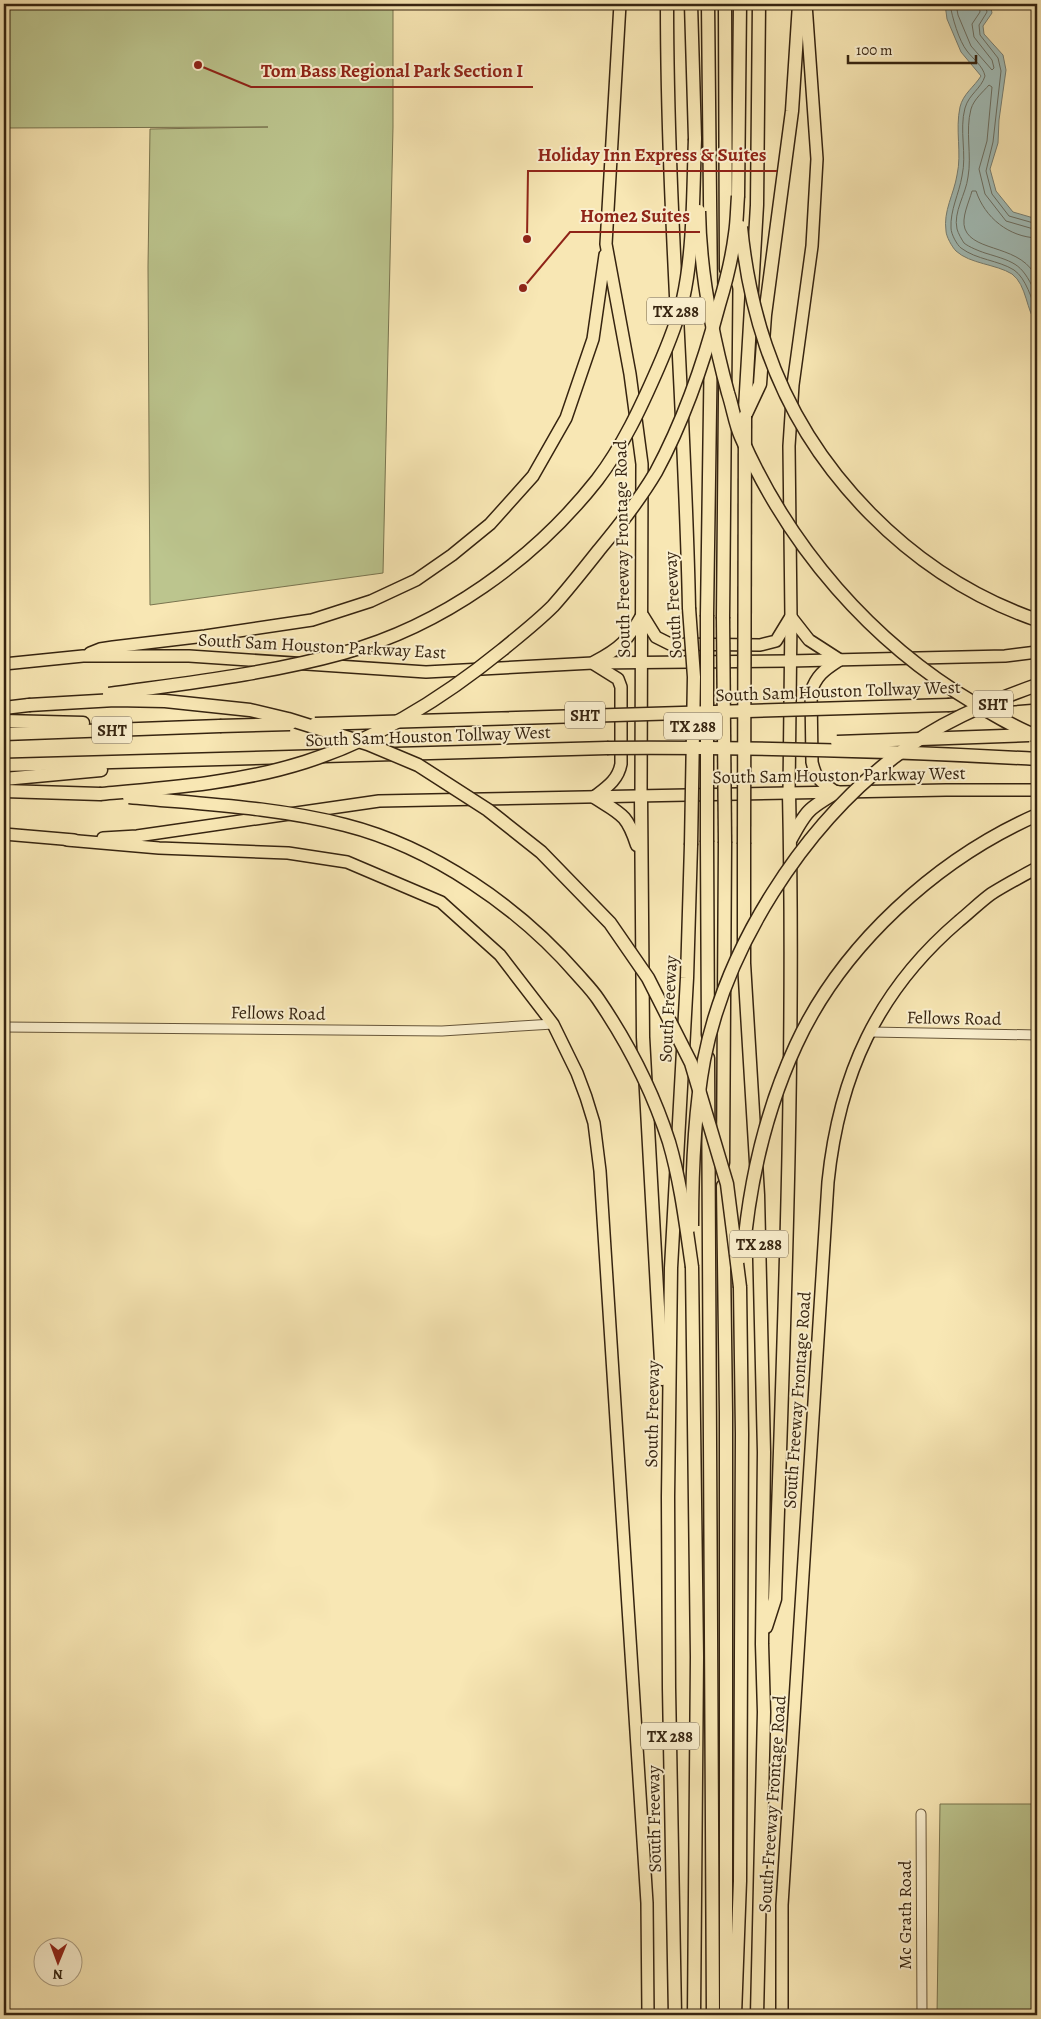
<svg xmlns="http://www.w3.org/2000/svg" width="1041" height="2019" font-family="Alegreya,serif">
	<rect width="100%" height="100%" fill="#f8e7b4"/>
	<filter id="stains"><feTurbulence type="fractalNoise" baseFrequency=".004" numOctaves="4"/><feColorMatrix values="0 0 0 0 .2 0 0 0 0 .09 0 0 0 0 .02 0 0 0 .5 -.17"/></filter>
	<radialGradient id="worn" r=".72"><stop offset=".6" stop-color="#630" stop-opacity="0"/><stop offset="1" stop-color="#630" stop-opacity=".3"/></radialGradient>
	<g fill="#bcc58e" stroke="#79744f">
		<polygon points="4,4 393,4 393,127 383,573 150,605 148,267 150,129 268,127 4,128"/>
		<polygon points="940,1804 1037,1804 1037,2015 937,2015"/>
	</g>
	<path fill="#a2bdb8" stroke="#778075" d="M 945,4 L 990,4 L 992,13 L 983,26 L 984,34 L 1003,55 L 1006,70 L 999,120 L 998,143 L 990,169 L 996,191 L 1013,212 L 1037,219 L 1037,324 C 1026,311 1027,285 1012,274 C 996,264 970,264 956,251 C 952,247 946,236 946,231 C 943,211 954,194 957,175 C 962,153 955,130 960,107 C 963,94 974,87 981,76 L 961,52 L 947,19 Z"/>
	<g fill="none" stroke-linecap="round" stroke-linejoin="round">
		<g stroke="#6c7064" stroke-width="1">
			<path d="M 950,4 C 952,17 959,41 967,51 C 973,59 983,66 985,76 C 981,89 969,94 965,108 C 959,130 967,154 962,176 C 959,194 950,210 951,228 C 951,234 957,245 961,248 C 977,260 998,260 1014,270 C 1026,278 1032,300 1037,313"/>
			<polyline points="956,4 958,15 971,46 992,70 994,68 992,60 974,37 972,24 980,12 979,4"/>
			<polyline points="985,4 987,12 979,25 980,35 998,58 1001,71 993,142 986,171 992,194 1009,216 1037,224"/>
			<path d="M 1037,230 L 1006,221 L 985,194 L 979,169 L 987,141 L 992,87 L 989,85 C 983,92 974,99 971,109 C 965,131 972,155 968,177 C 966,194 953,212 957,229 C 958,233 962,240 964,243 C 969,247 979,251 985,253 C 1018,263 1022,264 1037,296"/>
			<path d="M 1037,238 C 1009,237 985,218 976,191 L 972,191 C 969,202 961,218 965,229 C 974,253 1023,244 1037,279"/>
		</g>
		<g stroke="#665539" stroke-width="11">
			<g id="minor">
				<polyline points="4,1027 442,1031 553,1024"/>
				<polyline points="871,1032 1037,1035"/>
				<polyline points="921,1814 922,2015"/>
			</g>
		</g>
		<g stroke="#362410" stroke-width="14">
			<g id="major">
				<polyline points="620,4 606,244 630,374 642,464 641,796"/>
				<polyline points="643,616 656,637 670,644 760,645 776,641 790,618"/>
				<polyline points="791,617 809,640 840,660"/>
				<polyline points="90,653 100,649 113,647 205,636 312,620 371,601 416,580 452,555 490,524 533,476 566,418 593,339 605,255"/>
				<path d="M 594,662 C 621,648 627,641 642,615"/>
				<polyline points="4,664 83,656 189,656 426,672 593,663 789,661 1005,656 1037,652"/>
				<path d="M 594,664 L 618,679 L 621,687 L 621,764 C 618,780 607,787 594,797"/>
				<path d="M 836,792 C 821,782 816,780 812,762 L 811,692 C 816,676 824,670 838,661"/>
				<polyline points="789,793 791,617 789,446 793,385 812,246 817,159 806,4"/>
				<polyline points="4,834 74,840"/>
				<polyline points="103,838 137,836 379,801 946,790 1037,790"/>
				<polyline points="67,840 159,848 288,853 347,862 441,902 500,955 553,1024 577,1073 586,1097 594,1123 600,1171 647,1903 648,2015"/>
				<path d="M 782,2015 L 782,1905 L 828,1182 C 839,1075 877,991 959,921 C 969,913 980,902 991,894 C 1005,885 1022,876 1037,868"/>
			</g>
		</g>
		<g stroke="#362410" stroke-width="15">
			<g id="highway">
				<path d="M 667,4 C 667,206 685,407 689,608"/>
				<polyline points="691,4 695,139"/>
				<polyline points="708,4 711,295"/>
				<polyline points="725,4 726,269"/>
				<polyline points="738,196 740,4"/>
				<polyline points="745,409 757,205 759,4"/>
				<polyline points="745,416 760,384 765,315 792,111 799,4"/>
				<polyline points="707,615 711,340"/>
				<polyline points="723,617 726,289"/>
				<polyline points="1002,700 1037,697"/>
				<polyline points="949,705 980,702"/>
				<polyline points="4,708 29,705"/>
				<polyline points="4,721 83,723"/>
				<polyline points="4,734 220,726"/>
				<polyline points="4,765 607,748"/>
				<polyline points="4,779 101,770"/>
				<polyline points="4,791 100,794"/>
				<polyline points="641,796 643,1037 662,1379"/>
				<path d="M 594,797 C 621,814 627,814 637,845"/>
				<path d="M 791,839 C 806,811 809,808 837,792"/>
				<polyline points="707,842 708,1035"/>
				<polyline points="744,844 744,963 758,1195 764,1452 762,1644 764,1712 757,2015"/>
				<polyline points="708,1058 713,2015"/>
				<polyline points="723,1163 725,843"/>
				<polyline points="723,1186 726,1412 726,2015"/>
				<polyline points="692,1267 697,1657 694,2015"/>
				<path d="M 766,1627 L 775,1599 C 784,1330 795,1062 789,793"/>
				<polyline points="675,2015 669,1688 668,1497 671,1268 687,978 691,845"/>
				<polyline points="735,2015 740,1881 742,1434 740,1287"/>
			</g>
		</g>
		<use href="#minor" stroke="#faefce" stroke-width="9"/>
		<use href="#major" stroke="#f8e7b4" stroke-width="11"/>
		<use href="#highway" stroke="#f8e7b4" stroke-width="12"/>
		<g stroke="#362410" stroke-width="15" stroke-linecap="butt">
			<g id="highway-bridge">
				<path d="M 699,211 C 700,273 712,334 728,393 C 733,408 735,424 741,437 C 789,547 871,642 974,703 C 994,715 1015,728 1037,736"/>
				<path d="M 741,227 C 745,267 753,308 766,346 C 808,471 912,577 1037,620"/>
				<polyline points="689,608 694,677 691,845"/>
				<polyline points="707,615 707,842"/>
				<polyline points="723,617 725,843"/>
				<path d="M 109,694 C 187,683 267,674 343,653 C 442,626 534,560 597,480 C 623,446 641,407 658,368 C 668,345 677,323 683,299 C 694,250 693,189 695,139"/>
				<polyline points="29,705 115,700 165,701 250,710 288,719 368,744 418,765 488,810 541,852 610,923 648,978 691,1063 727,1184 740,1287"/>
				<polyline points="315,724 949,705"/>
				<polyline points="220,726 290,724"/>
				<polyline points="837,742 1029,735"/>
				<path d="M 607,748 C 751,747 894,751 1037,759"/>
				<path d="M 100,794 C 169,788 239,783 305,762 C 378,739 443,698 502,650 C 519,636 537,622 553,606 C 569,588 584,569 599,550 C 619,526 640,499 656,472 C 684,420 704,362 719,305 C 726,282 732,258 735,234 C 737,222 737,208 738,196"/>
				<path d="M 129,797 C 201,804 275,807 345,825 C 432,847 519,907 577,974 C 584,982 592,990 598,999 C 628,1043 653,1092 669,1142 C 681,1183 686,1226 692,1267"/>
				<polyline points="744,844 745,416"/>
				<path d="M 692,1226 C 692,1171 694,1114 704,1060 C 726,947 802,828 893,758 C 936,724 986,703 1037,685"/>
				<path d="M 743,1257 C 749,1184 765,1112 796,1045 C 842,945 937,859 1037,815"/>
			</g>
		</g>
		<use href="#highway-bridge" stroke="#f8e7b4" stroke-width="12"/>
	</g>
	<g text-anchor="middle" stroke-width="4" stroke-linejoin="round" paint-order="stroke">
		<g fill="#faefce" stroke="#716149" stroke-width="1">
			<rect x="647" y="297.5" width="58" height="27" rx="4"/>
			<rect x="973" y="690.5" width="40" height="27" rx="4"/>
			<rect x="565" y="701.5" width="40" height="27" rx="4"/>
			<rect x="664" y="712.5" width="58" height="27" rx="4"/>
			<rect x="92" y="716.5" width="40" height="27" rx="4"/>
			<rect x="730" y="1230.5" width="58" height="27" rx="4"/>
			<rect x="641" y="1722.5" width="58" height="27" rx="4"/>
		</g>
		<g font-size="16" font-weight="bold" fill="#362410">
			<text x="676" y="317">TX 288</text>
			<text x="993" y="710">SHT</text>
			<text x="585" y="721">SHT</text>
			<text x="693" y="732">TX 288</text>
			<text x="112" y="736">SHT</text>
			<text x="759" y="1250">TX 288</text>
			<text x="670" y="1742">TX 288</text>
		</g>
		<g font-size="18" fill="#362410" stroke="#faefce">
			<text transform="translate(622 549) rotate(-91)" y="6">South Freeway Frontage Road</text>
			<text transform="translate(673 605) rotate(-93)" y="6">South Freeway</text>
			<text transform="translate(322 646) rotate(3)" y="6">South Sam Houston Parkway East</text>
			<text transform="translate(838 691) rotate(-2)" y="6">South Sam Houston Tollway West</text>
			<text transform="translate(428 736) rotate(-2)" y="6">South Sam Houston Tollway West</text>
			<text transform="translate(839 775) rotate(-1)" y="6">South Sam Houston Parkway West</text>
			<text transform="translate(668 1009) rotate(-87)" y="6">South Freeway</text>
			<text transform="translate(278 1013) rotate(1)" y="6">Fellows Road</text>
			<text transform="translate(954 1018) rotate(1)" y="6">Fellows Road</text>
			<text transform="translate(797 1400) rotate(-86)" y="6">South Freeway Frontage Road</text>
			<text transform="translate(652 1414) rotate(-89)" y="6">South Freeway</text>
			<text transform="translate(772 1804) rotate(-86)" y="6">South Freeway Frontage Road</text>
			<text transform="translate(654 1819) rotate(-91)" y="6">South Freeway</text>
			<text transform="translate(905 1915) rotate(-90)" y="6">Mc Grath Road</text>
		</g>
	</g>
	<path fill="none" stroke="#8f2418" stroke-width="2" d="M198 65L251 87H533M527 239L528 171H777M523 288L570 232H700"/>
	<g fill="#8f2418" stroke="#faefce" stroke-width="2">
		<circle cx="198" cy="65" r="5"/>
		<circle cx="527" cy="239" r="5"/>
		<circle cx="523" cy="288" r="5"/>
	</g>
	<g font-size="19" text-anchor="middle" font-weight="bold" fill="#8f2418" stroke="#faefce" stroke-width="4" stroke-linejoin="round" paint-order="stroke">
		<text x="392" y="77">Tom Bass Regional Park Section I</text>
		<text x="652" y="161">Holiday Inn Express &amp; Suites</text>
		<text x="635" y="222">Home2 Suites</text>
	</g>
	<rect width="1041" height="2019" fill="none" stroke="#f8e7b4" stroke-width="20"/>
	<rect x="5" y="5" width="1031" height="2009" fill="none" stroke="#362410" stroke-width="2.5"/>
	<rect x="10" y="10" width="1021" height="1999" fill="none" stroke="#362410"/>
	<g transform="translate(58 1962) rotate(181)"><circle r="24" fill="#faefce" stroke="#ac9e82"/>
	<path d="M0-4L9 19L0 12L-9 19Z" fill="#8f2418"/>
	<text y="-8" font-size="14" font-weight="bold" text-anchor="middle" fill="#362410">N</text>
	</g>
	<path d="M848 55v8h128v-8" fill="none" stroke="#362410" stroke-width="2.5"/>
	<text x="856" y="55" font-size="15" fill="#362410" stroke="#faefce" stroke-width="4" paint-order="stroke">100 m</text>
	<rect width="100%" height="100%" filter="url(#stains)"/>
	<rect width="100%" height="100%" fill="url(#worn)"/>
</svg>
